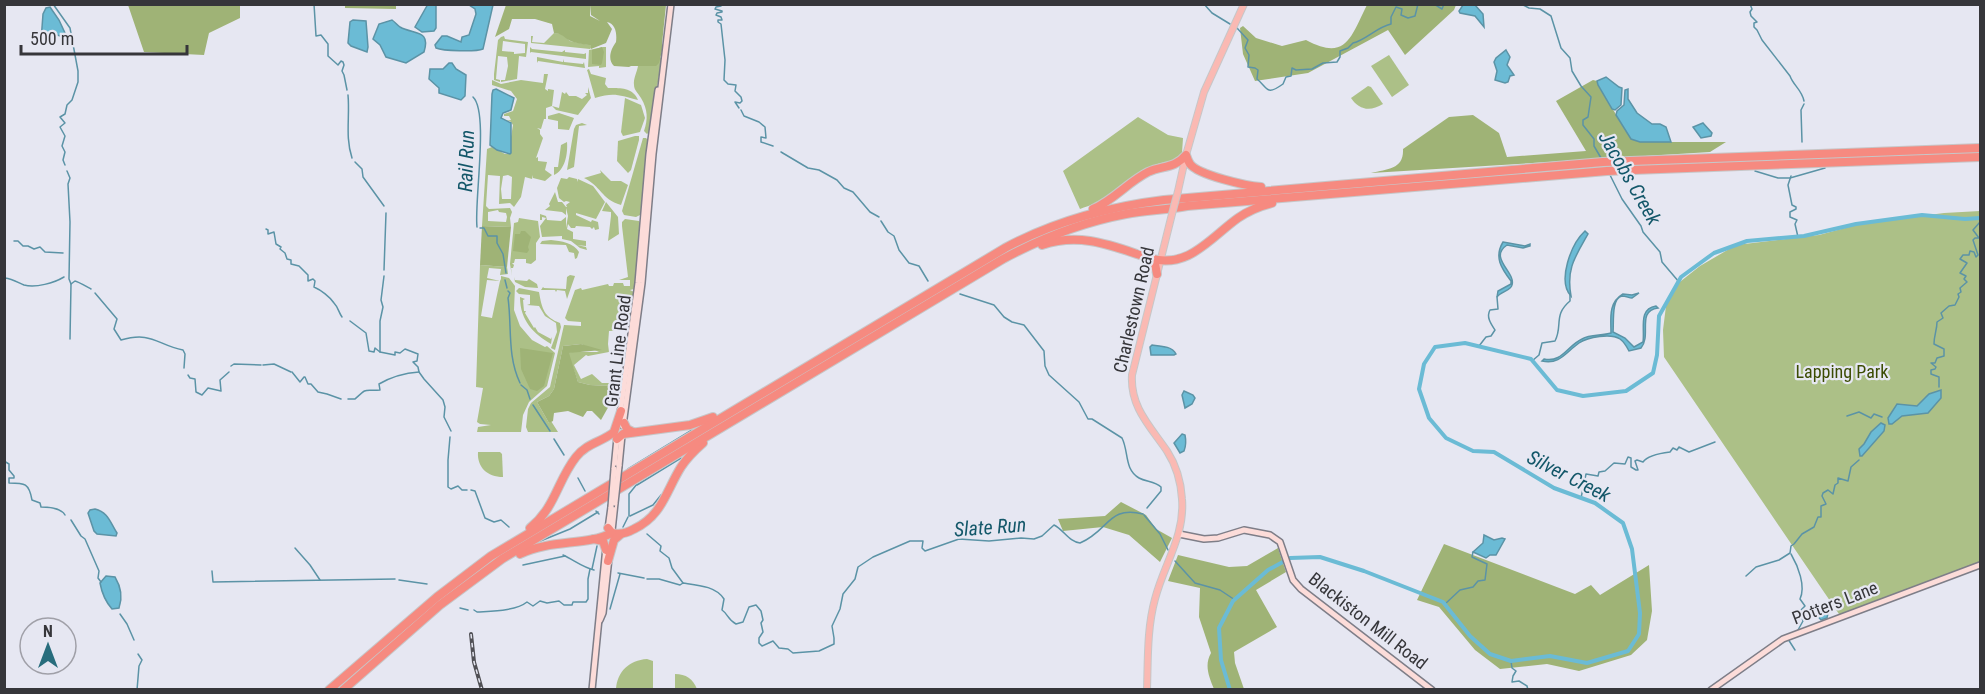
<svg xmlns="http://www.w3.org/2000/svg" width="1985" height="694" font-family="'Roboto Condensed',sans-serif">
	<rect width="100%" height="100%" fill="#e6e7f2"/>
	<g fill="#acc087" fill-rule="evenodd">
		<polygon points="554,33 562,34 570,41 589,45 591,45 592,47 590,49 531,43 531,36 533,36 532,42 544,43"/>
		<path d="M 504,36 L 505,39 L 528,42 L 526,57 L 519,56 L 517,79 L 501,82 L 501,80 L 505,80 L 508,66 L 507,57 L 498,56 L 496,79 L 500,80 L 500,82 L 494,80 L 494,74 L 498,40 L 501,37 ZM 503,41 L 525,44 L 525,53 L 514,54 L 514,52 L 502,51 Z"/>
		<polygon points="530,47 532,49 562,52 565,50 565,52 584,54 586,53 586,59 531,52 530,53"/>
		<polygon points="603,47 606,47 606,67 599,68 599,66 588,67 589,50"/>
		<polygon points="1389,55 1409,85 1392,97 1371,66"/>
		<polygon points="537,57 563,62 563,59 564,62 583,64 584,62 585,68 538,61 537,63"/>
		<path d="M 662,57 L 650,131 L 647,134 L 644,131 C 648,119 648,110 641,98 C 638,93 634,90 634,85 C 633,79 637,72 638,66 Z"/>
		<path d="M 589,69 L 591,74 L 606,78 L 605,84 L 608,88 C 619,88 633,87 638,100 C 619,95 614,92 595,98 L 588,73 L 587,70 Z"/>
		<path d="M 544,74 L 548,74 L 545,89 L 548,91 L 548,89 L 554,90 L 552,106 L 559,108 L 562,92 L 565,94 L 566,92 L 569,96 L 576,96 L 582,99 L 587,95 L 585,93 L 588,93 L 588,87 L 591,98 L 578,115 L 556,110 L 552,106 L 546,108 L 546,119 L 544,119 L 541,129 L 537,128 L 540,130 L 540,134 L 543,138 L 536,158 L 538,157 L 538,161 L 547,162 L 545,170 L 552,175 L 545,181 L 533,178 L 533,175 L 532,179 L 525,177 L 521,197 L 514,207 L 510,203 L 499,204 L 500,176 L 488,175 L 486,206 L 489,209 L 510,208 L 512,212 L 510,218 L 511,227 L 482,226 L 487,149 L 492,147 L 505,154 L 511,154 L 511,137 L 513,125 L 510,121 L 504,121 L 511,120 L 509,116 L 504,116 L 504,114 L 513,111 L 517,99 L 511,91 L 492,85 L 492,80 L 501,84 L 521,80 L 543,83 ZM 508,175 L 512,177 L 511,199 L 502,199 L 501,189 L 503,176 ZM 498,210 L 499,212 L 506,213 L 507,217 L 506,222 L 488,221 L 488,212 Z"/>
		<path d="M 1368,86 L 1371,87 L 1383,104 C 1370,112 1359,110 1351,98 Z"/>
		<polygon points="625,98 641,105 645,118 640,132 623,136 621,132"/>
		<polygon points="559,113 574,118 569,130 558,129 558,121 548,119 548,116"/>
		<path d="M 1138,117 L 1168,135 L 1183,138 L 1182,153 L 1176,161 C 1148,161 1131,181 1110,196 C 1102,202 1090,205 1080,209 L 1063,171 Z"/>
		<polygon points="582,123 587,125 579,126 574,167 567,170 574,129 576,125"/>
		<polygon points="635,136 639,136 639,140 631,170 628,173 617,161 618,141"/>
		<polygon points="643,138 646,138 649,141 642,214 636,217 624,215 622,211"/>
		<path d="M 567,142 C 568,154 565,170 554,175 L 554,167 L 558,167 L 561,145 Z"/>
		<path d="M 600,170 L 611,181 L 621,181 L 628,185 L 621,205 C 601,199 601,186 584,178 L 601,173 Z"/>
		<polygon points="569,177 577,179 577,182 578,179 593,186 605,202 596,219 576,213 576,215 591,222 592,220 598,222 599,229 595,230 594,227 592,229 590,227 576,226 575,228 571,228 568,224 567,229 573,232 573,239 586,241 586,246 577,245 586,247 587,250 580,248 571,241 562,239 562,236 542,237 540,226 546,218 542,217 542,220 540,220 540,214 546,216 547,220 561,221 566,217 566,228 568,216 566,208 566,215 562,212 545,210 550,206 549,204 555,192 558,202 562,202 566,207 567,207 566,205 570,202 566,201 564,202 559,198 557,188 561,178 567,179"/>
		<polygon points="606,202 618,217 619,234 608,241 611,216 611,212 602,211"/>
		<polygon points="1980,211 1980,563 1841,617 1664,357 1663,330 1666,306 1676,285 1700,266 1736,245 1819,235 1860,224 1944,213"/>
		<polygon points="519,218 538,221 540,237 536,243 536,260 531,264 526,263 526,259 515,259 514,263 512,263 514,265 513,268 511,268 512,276 510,264 514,223 518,222"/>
		<polygon points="625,219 639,221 641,225 635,286 634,289 630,290 634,292 633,303 627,306 632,308 629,330 609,331 608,344 609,352 588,356 586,355 574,365 581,379 592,374 602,383 610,383 611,386 590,385 578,382 568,353 572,352 599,352 581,344 563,346 554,389 549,396 537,402 549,423 551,421 558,432 528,432 526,427 528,409 531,403 550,387 564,325 581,326 581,322 568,321 565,318 575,290 581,288 582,290 608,284 609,286 613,286 614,283 623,283 624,286 630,286 630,280 619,280 628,277 622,226 622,222"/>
		<path d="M 551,240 C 561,241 574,243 579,252 L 577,258 L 575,259 L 574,253 L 569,252 L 566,245 L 540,244 L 542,241 Z"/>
		<path d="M 480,265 L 507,267 L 508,274 L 500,275 L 501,269 L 489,268 L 487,278 L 500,281 L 501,279 L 501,276 L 509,278 L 515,286 L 514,310 L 520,326 L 532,340 L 545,347 L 547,346 L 555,353 L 547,386 L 529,402 L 523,415 L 521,432 L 477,432 L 478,427 L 491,425 L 480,424 L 477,422 L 483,388 L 476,387 ZM 487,280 L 500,281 L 492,318 L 481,316 Z"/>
		<polygon points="570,275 575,276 567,299 565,291 557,290 556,292 555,290 541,290 543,287 544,288 566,289 567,277"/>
		<polygon points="514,277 515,280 527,281 529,279 537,284 538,288 525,287 515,282"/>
		<path d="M 519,288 L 539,292 C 542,309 544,317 560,323 L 561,327 L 555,350 L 551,348 L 557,332 L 556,323 L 545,316 L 539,306 L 527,305 L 530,304 L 530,295 L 519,294 L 516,291 Z"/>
		<path d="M 520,297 L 525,299 L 523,300 L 524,311 L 526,311 L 525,313 L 534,328 L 535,327 L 538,332 L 551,339 L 552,337 L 551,344 C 534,334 520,321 520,297 Z"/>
		<path d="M 478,452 L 500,452 L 502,454 L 503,477 C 487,477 477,467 478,452 Z"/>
		<path d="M 647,659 L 653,661 L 653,689 L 616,689 C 617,672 629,660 647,659 Z"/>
		<path d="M 675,674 C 686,674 693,679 697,689 L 675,689 Z"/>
	</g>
	<g fill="#9fb376">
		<polygon points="128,5 240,5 240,18 209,33 204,55 144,52"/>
		<polygon points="345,5 396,5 396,9 345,8"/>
		<path d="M 506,5 L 590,5 L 590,16 L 600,21 L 591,15 L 590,5 L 666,5 L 662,44 L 663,47 L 659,63 L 656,66 L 631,66 L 629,67 L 614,66 C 607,59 611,49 616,42 C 617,34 616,24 607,22 L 612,29 L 606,43 L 591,49 L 591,45 C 587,45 573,43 567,39 C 562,35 561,34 554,33 L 552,24 L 535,19 L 512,19 L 509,29 L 495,37 Z"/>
		<path d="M 1367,5 L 1456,5 L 1454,10 L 1405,55 L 1388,30 L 1308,73 L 1255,81 L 1243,54 L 1240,28 L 1243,26 L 1256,38 L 1282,46 L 1306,40 C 1347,62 1351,36 1367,5 Z"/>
		<polygon points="602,47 604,52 602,63 601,65 592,64 592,50"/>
		<path d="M 1593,80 L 1597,81 L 1598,85 L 1631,139 L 1640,142 L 1726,142 L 1710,152 L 1371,173 C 1388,169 1404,169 1403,149 L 1449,117 L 1473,115 L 1499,133 L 1507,157 L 1586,151 L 1556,101 Z"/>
		<polygon points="482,226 511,227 507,267 480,265"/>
		<polygon points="521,231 525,231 531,237 528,247 529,250 527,253 513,251 515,234 520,234"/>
		<polygon points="581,344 602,350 569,353 578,382 590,385 611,386 610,404 601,420 592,411 587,411 583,417 568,411 554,413 553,421 549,423 537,402 549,396 554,389 563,346"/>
		<polygon points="520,348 553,353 544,386 537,391 530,389 521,369"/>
		<polygon points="1121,502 1146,515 1156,529 1172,538 1160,562 1129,535 1103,527 1063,531 1058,519 1105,516"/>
		<polygon points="1444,544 1575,594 1591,585 1600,595 1649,565 1652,611 1647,640 1631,655 1579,671 1547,664 1500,669 1475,650 1439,607 1417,600"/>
		<path d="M 1278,548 L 1286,572 L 1256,590 L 1277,627 L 1234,652 L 1235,663 L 1244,689 L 1214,689 C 1209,677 1204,665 1211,653 L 1199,617 L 1200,588 L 1168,581 L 1178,555 L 1229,567 L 1247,566 Z"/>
	</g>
	<g fill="#6bbbd5" stroke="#5b93a6" stroke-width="1.5">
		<polygon points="428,4 436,5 436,28 434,31 422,32 415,27"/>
		<path d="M 469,5 L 493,5 L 483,49 C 476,52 443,51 436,48 L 435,45 L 442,36 L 447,36 L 461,42 L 462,37 L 469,35 L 476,14 L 475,9 Z"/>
		<polygon points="1463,5 1475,5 1483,14 1484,27 1475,16 1460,13 1459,11"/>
		<polygon points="50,7 59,20 65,33 60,36 51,33 43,42 41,41 43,14 46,8"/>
		<polygon points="353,20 366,21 368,47 367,52 351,46 348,43 350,22"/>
		<path d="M 392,20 C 395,22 397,25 400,27 C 414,35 431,29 424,52 L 406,63 L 386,57 L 380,45 L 373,39 L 379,24 Z"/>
		<polygon points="1506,50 1510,57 1507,65 1514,75 1510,76 1508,82 1505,83 1495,80 1497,71 1494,62 1496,58"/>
		<polygon points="449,63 452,63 456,69 466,75 465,96 461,100 439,93 439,88 429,79 430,69 443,69"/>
		<polygon points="1606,77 1619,87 1622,88 1621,105 1615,110 1612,109 1598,85 1597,81"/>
		<polygon points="496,89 514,98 511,110 503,113 501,118 511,123 511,153 510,154 497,150 490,145 492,94 493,90"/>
		<polygon points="1628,89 1628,99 1637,113 1652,124 1660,124 1666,127 1671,142 1640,142 1631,139 1616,115 1617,111 1624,105 1625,90"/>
		<polygon points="1703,123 1712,133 1711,136 1701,138 1693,127"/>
		<path d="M 1585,231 L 1588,234 C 1575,257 1566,269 1571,296 C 1557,281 1571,244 1585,231 Z"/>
		<path d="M 1503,242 L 1525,246 L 1530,244 L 1530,246 L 1523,248 L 1507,245 C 1488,258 1516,272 1512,285 C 1511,291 1501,291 1497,297 L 1498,291 L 1511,284 L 1511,281 C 1501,268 1494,257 1503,242 Z"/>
		<path d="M 1639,293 L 1632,298 C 1629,298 1626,296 1622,296 C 1611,298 1614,324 1613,332 L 1625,338 L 1634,347 L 1643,342 C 1645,328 1638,309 1656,306 L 1658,308 C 1636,311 1652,335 1641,348 L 1629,351 C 1627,347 1624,342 1620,339 C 1611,333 1588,337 1579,343 C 1566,352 1560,365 1542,361 L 1544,359 C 1562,363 1567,346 1582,339 C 1590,334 1602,336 1611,333 C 1611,318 1608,303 1623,294 L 1632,295 Z"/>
		<path d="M 1152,345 C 1160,346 1172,346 1176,354 L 1174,355 L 1151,355 L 1150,347 Z"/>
		<polygon points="1941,390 1941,398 1928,413 1902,416 1892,424 1889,424 1888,418 1897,404 1917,406 1929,394"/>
		<polygon points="1184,391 1193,395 1195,398 1192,404 1185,408 1182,395"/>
		<polygon points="1881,423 1885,425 1884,431 1862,456 1860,456 1859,449 1864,444 1871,432"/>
		<path d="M 1182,434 L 1185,435 C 1186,440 1186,446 1184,451 L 1180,453 L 1174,443 Z"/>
		<path d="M 95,509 C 108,512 110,522 117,533 L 116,536 L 97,534 L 94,531 L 88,513 L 90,510 Z"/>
		<polygon points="1484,535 1494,540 1502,538 1505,539 1496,555 1490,555 1486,558 1473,552 1483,543"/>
		<path d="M 106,576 L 115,577 C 121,587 123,597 119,608 L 112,609 C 105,601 102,594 100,583 Z"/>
		<path d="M 1822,606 C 1826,609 1829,613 1827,618 L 1821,620 L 1813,611 L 1817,607 Z"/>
	</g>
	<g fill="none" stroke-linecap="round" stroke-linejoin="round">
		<g stroke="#5b93a6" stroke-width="1.5">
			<polyline points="53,4 70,28 78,71 78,82 72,100 67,105 65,114 60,117 65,123 60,127 65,136 62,146 65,152 63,160 65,165"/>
			<polyline points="314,4 316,36 321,35 328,44 328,56 338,65 341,61 343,62 344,65 342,71 344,75 347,90"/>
			<polyline points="721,4 721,6 716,7 715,9 722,11 722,12 717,13 716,15 721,17 722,20 718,20 718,22 721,24 725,60 724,80 728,84 736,85 735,91 741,97 742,101 740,103 735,102 739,108"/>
			<polyline points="1204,4 1212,13 1230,24"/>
			<polyline points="1434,4 1442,9 1444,4"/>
			<polyline points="1521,4 1529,8 1540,9 1551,16 1561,48 1570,58 1572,71 1581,86 1591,97 1588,117 1583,120 1583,125 1594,139 1594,146 1601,158"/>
			<path d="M 1750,4 L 1752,9 L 1750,12 L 1751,16 L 1757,22 L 1754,23 L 1754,27 L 1757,30 L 1762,40 L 1790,76 C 1793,85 1802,90 1804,101"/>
			<path d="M 1237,28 L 1248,40 L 1245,48 L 1249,55 L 1248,67 L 1255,68 L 1258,70 L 1257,79 C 1269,89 1266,96 1283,84 L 1286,77 L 1291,76 L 1292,68 L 1296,70 L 1312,69 L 1323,63 L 1337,62 L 1340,57 L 1340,51 L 1348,48 L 1353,43 C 1366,40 1377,27 1391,24 L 1391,17 L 1396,7 L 1402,9 L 1401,15 L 1408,18 L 1415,16 L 1418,4"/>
			<path d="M 348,95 C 350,117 345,137 352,158"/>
			<path d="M 473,97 C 489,112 474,202 477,227"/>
			<polyline points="741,110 744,116 759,122 765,127 766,138 761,137 761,142 773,146"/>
			<polyline points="1802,142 1801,110 1804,104"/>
			<polyline points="781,152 808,168 819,170 837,180 844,188 853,192 870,212 879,217"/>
			<polyline points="355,162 362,169 363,177 384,206"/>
			<path d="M 67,171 L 70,178 L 68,184 L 70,222 L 69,279 L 71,284 L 75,281 C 77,281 89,288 91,289"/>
			<polyline points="1755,171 1778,178 1790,178 1825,168"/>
			<polyline points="1609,173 1622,199 1641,226 1643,232 1660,252 1662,262 1679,282"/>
			<polyline points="1791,176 1788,185 1792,205 1796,207 1796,209 1790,212 1790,217 1797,220 1795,224 1798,237"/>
			<polyline points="881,221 888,232 894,236 899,250 909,263 919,266 928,281"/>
			<polyline points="480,228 484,228 488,236 497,236 497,243 503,254 506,273"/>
			<path d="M 266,229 L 268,230 L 268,234 L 274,232 L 276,244 L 281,247 L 280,249 L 285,253 L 287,259 L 291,260 L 291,264 L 299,266 L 308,275 L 308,281 L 313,279 L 315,281 L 314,287 C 321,290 330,297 334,303 C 338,307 339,313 342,317"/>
			<polyline points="14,241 18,241 23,246 28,246 34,249 40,247 45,252 63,253"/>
			<polyline points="384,270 386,213"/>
			<polyline points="384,276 381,300 383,307 380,321 380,352 395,355 395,352 400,353 405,349 418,354 417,361 413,362 418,367 419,372 424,379 443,400 445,407 444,417 451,431"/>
			<path d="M 5,278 C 12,279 17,282 24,285 C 36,288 54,283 64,277"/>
			<polyline points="505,280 507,288"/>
			<path d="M 508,291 L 510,293 L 508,298 C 512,326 507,356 520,383"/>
			<path d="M 95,293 L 117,319 L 114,329 L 121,340 C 152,331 157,345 183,350 L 185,354 L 184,368"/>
			<path d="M 960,294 L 994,305 L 1004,317 L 1012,322 L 1024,325 L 1044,351 L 1045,366 L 1049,375 L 1079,402 L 1088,419 L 1092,419 L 1122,438 C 1129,452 1124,469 1139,478 C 1146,482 1155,481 1161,487 L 1161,491 L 1147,508"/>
			<polyline points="350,321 366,333 369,351 374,352 375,348 380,352"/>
			<polyline points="70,339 71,284"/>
			<path d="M 1479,346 L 1486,337 L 1491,336 L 1495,330 C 1491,324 1486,317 1490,310 L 1498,309 L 1497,297"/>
			<path d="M 1532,361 L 1539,355 L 1542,343 L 1555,341 C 1563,326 1553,315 1570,301 L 1570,295"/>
			<polyline points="263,365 274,364 291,372"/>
			<polyline points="231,366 234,364 261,365"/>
			<polyline points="292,372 300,382 304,377 305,377 308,384 311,384 318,392 327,394 341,399"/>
			<polyline points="188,375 190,378 195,379 196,392 202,395 208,388 221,391 220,380 229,372"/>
			<polyline points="521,385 527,390 530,399"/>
			<path d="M 1939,387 L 1939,377 L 1931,374 L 1931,370 L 1935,369 L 1936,367 L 1931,363 L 1935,363 L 1937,358 L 1944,356 L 1944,349 L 1934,344 C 1934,335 1937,330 1937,322 L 1943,318 L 1941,313 L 1949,306 L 1955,305 L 1959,297 L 1958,294 L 1961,292 L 1960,288 L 1967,282 L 1964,279 L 1966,276 L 1960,273 L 1967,263 L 1960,259 L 1963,255 L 1969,255 L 1970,251 L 1974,252 L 1976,257 L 1978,255 L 1973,240 L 1975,238 L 1979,238 L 1973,230 L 1980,222"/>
			<path d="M 348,399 L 355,399 C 368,387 363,391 380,390 L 379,384 C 391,377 405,373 419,372"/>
			<polyline points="533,405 550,431"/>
			<polyline points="1847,416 1859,412 1871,418 1874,414 1882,417"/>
			<polyline points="450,437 448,460 448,487 451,489 458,486 462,490 467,490"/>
			<polyline points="554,439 564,455"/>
			<path d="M 4,461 L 9,464 L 9,470 L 14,476 L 14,478 L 9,478 L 9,483 C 25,483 29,483 32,500 L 40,503 L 41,507 C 49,507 61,508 65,515"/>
			<polyline points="628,469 692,430"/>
			<polyline points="578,478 585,491"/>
			<polyline points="637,485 681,458"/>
			<polyline points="471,490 475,491 485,518 494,522 501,520 509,527"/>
			<path d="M 1581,498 L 1586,474 L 1598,476 L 1599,472 L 1605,471 L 1614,463 L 1625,464 L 1628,457 L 1631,458 L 1631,467 L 1636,470 L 1638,470 L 1635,461 L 1637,460 L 1643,462 C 1648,455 1662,453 1670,452 L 1673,448 L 1677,450 L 1679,447 L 1689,452 L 1715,442"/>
			<polyline points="596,511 599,514"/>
			<polyline points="1144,515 1160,534 1168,550"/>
			<polyline points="629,516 629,494 637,484"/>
			<polyline points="630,516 653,505 661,495"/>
			<polyline points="71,520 81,536 85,539 99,571 98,578 101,582"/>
			<polyline points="623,527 628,517"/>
			<polyline points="647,534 661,546 660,551 669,558 672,568 683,583"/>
			<polyline points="538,542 570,529 598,512"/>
			<polyline points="295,548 310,565 320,580"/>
			<path d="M 1791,554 C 1798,566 1806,586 1800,599 L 1805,606 L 1800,611 L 1803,621 L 1798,630"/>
			<path d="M 563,555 C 574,560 582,567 594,570"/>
			<polyline points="1175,561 1195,583 1220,590 1235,600"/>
			<polyline points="523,565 565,556"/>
			<polyline points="592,569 597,546"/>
			<polyline points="212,571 213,582 395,579"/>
			<polyline points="618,573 644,578"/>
			<polyline points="1746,576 1756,567 1779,560 1790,553 1791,546 1794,544 1802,534 1814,527 1818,517 1821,517 1821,506 1826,504 1822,496 1823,493 1828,490 1833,494 1835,485 1838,483 1838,478 1848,481 1851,467 1859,460"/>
			<path d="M 647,579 L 659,579 L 680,585 L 683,583 C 697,585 716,586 724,599 L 722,610 C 728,614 728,620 736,624 L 743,622 L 749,607 L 756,605 L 761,611 L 763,620 L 761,623 L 763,632 L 759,638 L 759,643 L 762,646 L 773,641 L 779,648 L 788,649 L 793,653 L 819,651 L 834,644 L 834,638 L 832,626 L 840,609 L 843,594 L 855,579 L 858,567 L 873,557 L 910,541 L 923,541 L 922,548 L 925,551 L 959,539 L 989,541 L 1021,538 L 1034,539 L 1042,536 L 1054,525 C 1064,530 1069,542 1080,543 C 1109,531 1108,505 1143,514"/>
			<polyline points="399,580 427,584"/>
			<polyline points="1445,604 1460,590 1473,587 1478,581 1485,580 1487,564 1472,557 1473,552"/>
			<polyline points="460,608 468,610"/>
			<polyline points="610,609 620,574"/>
			<path d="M 474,610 L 477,612 C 492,611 516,611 527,602 L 533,606 L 540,601 L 547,603 L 559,601 L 564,605 L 572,605 L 573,602 L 586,602 L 588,599 L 588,579 L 590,569"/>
			<polyline points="120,614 127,624 134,640"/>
			<polyline points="1788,639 1795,650"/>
			<polyline points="1511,661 1512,668 1516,671 1513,676 1512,682 1519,681 1527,686 1528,690"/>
			<polyline points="137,690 139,666 142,660 138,654"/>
		</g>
		<polyline stroke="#6bbbd5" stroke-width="4" points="1230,690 1221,660 1219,628 1233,601 1268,570 1290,558 1320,557 1364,571 1443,602 1470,636 1490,654 1511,661 1550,656 1587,663 1628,651 1639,634 1640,613 1632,549 1623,523 1595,503 1554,488 1494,452 1473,451 1446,438 1429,418 1419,389 1424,364 1435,347 1465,343 1531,359 1557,390 1583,396 1626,391 1653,373 1657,355 1659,316 1681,277 1714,253 1747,241 1804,236 1856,224 1922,215 1965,219 1980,218"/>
		<g stroke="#7e7e88" stroke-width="8">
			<g id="secondary">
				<polyline points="620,414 638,283 649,154 658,90"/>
				<polyline points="623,426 642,283 653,154 671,4"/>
				<polyline points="619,466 622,435"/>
				<polyline points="614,469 617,438"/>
				<polyline points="608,529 611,507"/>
				<polyline points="612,531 615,503"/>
				<polyline points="1179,534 1204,539 1218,538 1244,530 1270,535 1280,542 1293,580 1301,589 1432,690"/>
				<polyline points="600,620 603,613 609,558"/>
				<polyline points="592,690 606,547"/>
				<polyline points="1711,690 1783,639 1980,565"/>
			</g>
		</g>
		<g stroke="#c7c7c8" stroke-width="8">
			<g id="primary">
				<polyline points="1178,191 1186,155 1204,92 1244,4"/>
				<path d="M 1147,690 C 1148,659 1147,628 1155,599 C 1164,564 1185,536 1182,499 C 1181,482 1176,465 1167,451 C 1150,426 1130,407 1132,375 L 1172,214"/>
			</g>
		</g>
		<g stroke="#c7c7c8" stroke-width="10">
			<g id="motorway">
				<path d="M 1093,209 C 1114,200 1128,182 1148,172 C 1163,165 1174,169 1186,155 C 1187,158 1188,161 1190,164 C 1198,175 1247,186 1261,187"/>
				<path d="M 1042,245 C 1081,232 1112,246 1149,258 L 1155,264 L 1157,274"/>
				<path d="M 1149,258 C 1188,270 1210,238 1238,218 C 1248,211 1260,206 1272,203"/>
				<polyline points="624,423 627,429 633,432"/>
				<polyline points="617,439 623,434 690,425 713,417"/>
				<path d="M 530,528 C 556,507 557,481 576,457 C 587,443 602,442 614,432 L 621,411"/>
				<path d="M 608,528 L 612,533 C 620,535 627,533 634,529 C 662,516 666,491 681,467 C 687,458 695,450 703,443"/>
				<polyline points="594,539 603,541 606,550"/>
				<path d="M 520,554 C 551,539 586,546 612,533"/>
				<polyline points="608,561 614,540 621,534"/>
				<path d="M 329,690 L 437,597 L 491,556 L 1005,248 C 1055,221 1107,207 1164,200 L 1603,162 L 1980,148"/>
				<path d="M 343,690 L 440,605 L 502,559 L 1003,259 C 1042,238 1083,222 1126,214 C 1146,210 1167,210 1187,206 L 1607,171 L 1980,157"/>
			</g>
		</g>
		<use href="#secondary" stroke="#fcdcd9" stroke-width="5"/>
		<use href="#primary" stroke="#fab9b3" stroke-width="6"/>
		<use href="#motorway" stroke="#f68a80" stroke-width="8"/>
		<g stroke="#505055" stroke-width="4">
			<polyline id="rail" points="471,634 474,662 482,690"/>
		</g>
		<use href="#rail" stroke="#e6e7f2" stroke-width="1.5" stroke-dasharray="4.5" stroke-linecap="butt"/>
		<g stroke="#7e7e88" stroke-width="8" stroke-linecap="butt">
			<g id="secondary-bridge">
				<polyline points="615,503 619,466"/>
				<polyline points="611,507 614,469"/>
			</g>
		</g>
		<g stroke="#c7c7c8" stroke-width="8" stroke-linecap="butt">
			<polyline id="primary-bridge" points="1172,214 1178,191"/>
		</g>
		<use href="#secondary-bridge" stroke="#fcdcd9" stroke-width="5"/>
		<use href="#primary-bridge" stroke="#fab9b3" stroke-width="6"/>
	</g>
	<g text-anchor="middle" stroke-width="4.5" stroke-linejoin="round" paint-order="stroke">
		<g font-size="18" fill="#36363a" stroke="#e6e7f2">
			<text transform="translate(1134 310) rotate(-77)" y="6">Charlestown Road</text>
			<text transform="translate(618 351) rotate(-83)" y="6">Grant Line Road</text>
			<text transform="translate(1835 603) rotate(-21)" y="6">Potters Lane</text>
			<text transform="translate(1368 621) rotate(38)" y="6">Blackiston Mill Road</text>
		</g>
		<g font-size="18" fill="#3b4c03" stroke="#e6e7f2">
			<text x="1842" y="378">Lapping Park</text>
		</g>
		<g font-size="20" font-style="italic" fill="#135769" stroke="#e6e7f2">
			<text transform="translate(466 161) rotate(-88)" y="7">Rail Run</text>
			<text transform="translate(1630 178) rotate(60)" y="7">Jacobs Creek</text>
			<text transform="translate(1569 476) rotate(27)" y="7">Silver Creek</text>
			<text transform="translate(990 527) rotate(-4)" y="7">Slate Run</text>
		</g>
	</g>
	<rect width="1985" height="694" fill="none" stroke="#36363a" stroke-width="12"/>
	<g transform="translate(48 646)"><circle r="28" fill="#e6e7f2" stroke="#a0a0a8" stroke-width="1.5"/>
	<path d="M0-4.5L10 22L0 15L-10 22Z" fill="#286d7d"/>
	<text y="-9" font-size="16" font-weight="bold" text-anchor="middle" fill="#36363a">N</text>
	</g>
	<path d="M21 45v9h166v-9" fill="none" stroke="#36363a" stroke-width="3"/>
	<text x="30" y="45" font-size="18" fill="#36363a" stroke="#e6e7f2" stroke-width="4.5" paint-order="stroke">500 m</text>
</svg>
